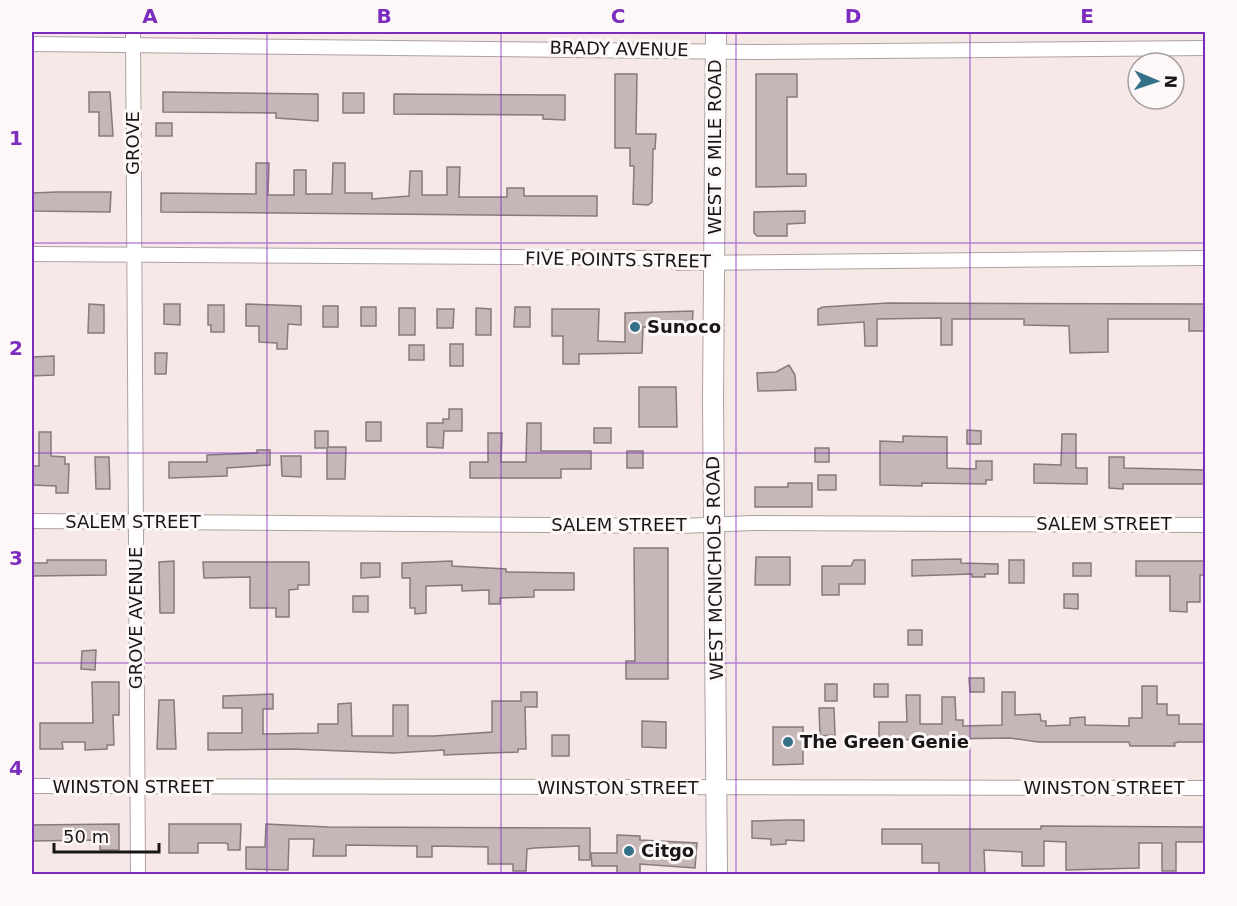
<svg xmlns="http://www.w3.org/2000/svg" width="1237" height="906" font-family="'DejaVu Sans',sans-serif">
	<rect width="100%" height="100%" fill="#f7e8e8"/>
	<g fill="#c5b6b7" stroke="#877a7a" stroke-width="1.5">
		<polygon points="615,74 637,74 636,134 656,134 655,149 653,149 652,202 648,205 633,204 634,166 630,166 630,148 615,148"/>
		<polygon points="756,74 797,74 797,97 787,97 787,174 806,174 806,186 756,187"/>
		<polygon points="89,92 110,92 113,136 99,136 99,112 89,112"/>
		<polygon points="163,92 318,94 318,121 276,118 276,113 163,112"/>
		<rect x="343" y="93" width="21" height="20"/>
		<polygon points="394,94 565,95 565,120 543,119 543,115 394,114"/>
		<rect x="156" y="123" width="16" height="13"/>
		<polygon points="256,163 269,163 268,195 294,195 294,170 306,170 306,194 332,194 333,163 345,163 345,193 372,193 372,199 409,196 410,171 422,171 422,195 447,195 447,167 460,167 459,197 507,197 507,188 524,188 524,196 597,196 597,216 161,212 161,193 256,194"/>
		<polygon points="57,192 111,192 110,212 32,211 32,193"/>
		<polygon points="805,211 805,223 787,224 787,236 757,236 754,233 754,212"/>
		<polygon points="888,303 1205,304 1205,331 1189,331 1189,319 1108,319 1108,352 1070,353 1069,326 1024,325 1024,319 952,319 952,345 941,345 941,318 877,319 877,346 865,346 864,322 818,325 818,309 823,307"/>
		<polygon points="89,304 104,305 104,333 88,333"/>
		<polygon points="164,304 180,304 180,325 164,324"/>
		<polygon points="246,304 301,306 301,325 288,324 287,349 277,349 277,343 259,342 259,326 246,326"/>
		<polygon points="208,305 224,305 224,332 211,332 211,325 208,325"/>
		<rect x="323" y="306" width="15" height="21"/>
		<rect x="361" y="307" width="15" height="19"/>
		<polygon points="515,307 530,307 530,327 514,327"/>
		<rect x="399" y="308" width="16" height="27"/>
		<polygon points="476,308 491,309 491,335 476,335"/>
		<polygon points="437,309 454,309 453,328 437,328"/>
		<polygon points="552,309 599,309 598,341 625,342 625,313 693,311 692,327 643,327 642,353 579,354 579,364 563,364 563,336 552,336"/>
		<rect x="450" y="344" width="13" height="22"/>
		<rect x="409" y="345" width="15" height="15"/>
		<polygon points="155,353 167,353 166,374 155,374"/>
		<polygon points="54,356 54,375 32,376 32,357"/>
		<polygon points="789,365 795,375 796,390 758,391 757,373 776,372"/>
		<polygon points="639,387 676,387 677,427 639,427"/>
		<polygon points="449,409 462,409 462,431 444,431 443,448 427,447 427,423 443,423 443,419 449,419"/>
		<rect x="366" y="422" width="15" height="19"/>
		<polygon points="527,423 541,423 541,451 591,451 591,469 561,469 561,478 470,478 470,462 488,462 488,433 502,433 501,462 526,462"/>
		<rect x="594" y="428" width="17" height="15"/>
		<polygon points="967,430 981,431 981,444 967,444"/>
		<polygon points="315,431 328,431 328,447 346,447 345,479 327,479 327,448 315,448"/>
		<polygon points="39,432 51,432 51,456 65,457 65,464 69,464 68,493 56,493 56,486 33,485 33,466 39,466"/>
		<polygon points="1062,434 1076,434 1076,468 1087,468 1087,484 1034,483 1034,464 1061,465"/>
		<polygon points="903,436 947,437 947,468 976,469 976,461 992,461 992,480 986,480 986,484 922,483 922,486 880,485 880,441 903,442"/>
		<rect x="815" y="448" width="14" height="14"/>
		<polygon points="257,450 270,450 270,465 227,468 227,476 169,478 169,462 207,462 207,455 257,453"/>
		<rect x="627" y="451" width="16" height="17"/>
		<polygon points="281,456 301,456 301,477 282,476"/>
		<polygon points="95,457 109,457 110,489 96,489"/>
		<polygon points="1109,457 1124,457 1124,468 1206,470 1206,484 1123,484 1123,489 1109,488"/>
		<rect x="818" y="475" width="18" height="15"/>
		<polygon points="788,483 812,483 812,507 755,507 755,487 788,487"/>
		<polygon points="634,548 668,548 668,679 626,679 626,661 635,661"/>
		<polygon points="756,557 790,557 790,585 755,585"/>
		<polygon points="961,559 961,563 998,564 998,574 985,574 985,577 972,577 972,574 912,576 912,560"/>
		<polygon points="47,560 106,560 106,575 33,576 33,563 47,563"/>
		<polygon points="854,560 865,560 865,584 839,584 839,595 822,595 822,566 851,566"/>
		<rect x="1009" y="560" width="15" height="23"/>
		<polygon points="174,561 174,613 160,613 159,562"/>
		<polygon points="452,561 452,566 506,569 506,572 574,573 574,590 534,590 534,597 500,598 500,604 489,604 489,590 462,591 462,585 426,586 426,613 415,614 415,608 410,608 410,578 402,578 402,563"/>
		<polygon points="1136,561 1206,561 1206,575 1200,575 1200,602 1187,602 1187,612 1170,611 1170,576 1136,576"/>
		<polygon points="203,562 309,562 309,585 298,585 298,589 289,590 289,617 276,617 276,608 250,608 250,577 204,578"/>
		<polygon points="361,563 380,563 380,577 361,578"/>
		<rect x="1073" y="563" width="18" height="13"/>
		<polygon points="1064,594 1078,594 1078,609 1064,608"/>
		<rect x="353" y="596" width="15" height="16"/>
		<rect x="908" y="630" width="14" height="15"/>
		<polygon points="96,650 95,670 81,669 82,651"/>
		<polygon points="969,678 984,678 984,692 970,692"/>
		<polygon points="92,682 119,682 119,715 113,715 114,745 107,745 107,749 85,750 85,742 62,742 63,749 40,749 40,723 93,723"/>
		<rect x="825" y="684" width="12" height="17"/>
		<rect x="874" y="684" width="14" height="13"/>
		<polygon points="1142,686 1157,686 1157,704 1167,704 1167,715 1179,715 1179,724 1206,724 1206,742 1179,742 1174,743 1175,746 1130,746 1129,742 1038,742 1010,738 879,740 879,722 907,722 906,695 920,695 920,724 942,724 942,697 955,697 956,720 963,720 963,726 1002,725 1002,692 1015,692 1015,715 1040,714 1041,721 1046,721 1046,726 1070,725 1070,718 1085,717 1085,725 1129,726 1129,718 1142,718"/>
		<polygon points="521,692 537,692 537,707 525,707 526,749 518,749 518,752 444,755 444,750 394,753 292,749 208,750 208,733 242,733 242,708 223,708 223,696 273,694 273,709 263,709 263,734 318,733 318,724 338,724 338,704 351,703 352,736 393,736 393,705 408,705 408,736 434,736 492,732 492,701 521,701"/>
		<polygon points="159,700 174,700 176,749 157,749"/>
		<polygon points="819,708 834,708 835,735 820,736"/>
		<polygon points="642,721 666,722 666,748 642,747"/>
		<polygon points="773,727 803,727 803,764 773,765"/>
		<rect x="552" y="735" width="17" height="21"/>
		<polygon points="788,820 804,820 804,841 786,840 786,844 771,845 771,839 752,838 752,821"/>
		<polygon points="119,824 119,850 100,850 100,840 32,841 32,825"/>
		<polygon points="169,824 241,824 240,850 228,850 228,844 225,843 198,843 198,853 169,853"/>
		<polygon points="266,824 328,827 590,828 590,860 579,860 579,846 534,848 527,849 526,871 513,871 513,864 488,864 488,847 432,846 432,857 417,857 417,846 346,845 346,856 313,856 314,839 289,839 288,870 246,869 246,847 265,847"/>
		<polygon points="1041,826 1206,827 1206,842 1176,842 1176,871 1162,871 1162,843 1139,843 1139,868 1066,870 1066,842 1044,841 1044,866 1022,866 1022,852 984,850 985,874 939,874 939,863 922,863 922,844 882,844 882,829 1041,829"/>
		<polygon points="617,835 640,836 640,840 697,843 695,868 640,864 640,874 617,874 617,866 592,866 591,853 617,853"/>
	</g>
	<g fill="none" stroke-linecap="round" stroke-linejoin="round">
		<g stroke="#afa1a1" stroke-width="16">
			<g id="minor">
				<polyline points="133,32 138,874"/>
				<polyline points="32,44 752,52 1206,48"/>
				<polyline points="32,254 660,258 679,263 1206,258"/>
				<polyline points="32,521 681,526 752,523 1206,525"/>
				<polyline points="32,786 1206,788"/>
			</g>
		</g>
		<g stroke="#afa1a1" stroke-width="22">
			<polyline id="secondary" points="716,32 713,400 717,874"/>
		</g>
		<use href="#minor" stroke="#fff" stroke-width="14"/>
		<use href="#secondary" stroke="#fff" stroke-width="20"/>
	</g>
	<path fill="none" stroke="#7b2cbf" stroke-width="1.5" stroke-opacity="0.55" d="M 267,32 L 267,874M 501,32 L 501,874M 736,32 L 736,874M 970,32 L 970,874M 32,243 L 1206,243M 32,453 L 1206,453M 32,663 L 1206,663"/>
	<g fill="#347188" stroke="#fef7f8" stroke-width="2">
		<circle cx="635" cy="327" r="6"/>
		<circle cx="788" cy="742" r="6"/>
		<circle cx="629" cy="851" r="6"/>
	</g>
	<g text-anchor="middle" stroke-width="6" stroke-linejoin="round" paint-order="stroke">
		<g font-size="18" fill="#1b1616" stroke="#fef7f8">
			<text transform="translate(619 49) rotate(1)" y="6">BRADY AVENUE</text>
			<text transform="translate(133 143) rotate(-90)" y="6">GROVE</text>
			<text transform="translate(715 147) rotate(-90)" y="6">WEST 6 MILE ROAD</text>
			<text transform="translate(618 260) rotate(1)" y="6">FIVE POINTS STREET</text>
			<text x="133" y="528">SALEM STREET</text>
			<text x="1104" y="530">SALEM STREET</text>
			<text x="619" y="531">SALEM STREET</text>
			<text transform="translate(715 568) rotate(-91)" y="6">WEST MCNICHOLS ROAD</text>
			<text transform="translate(136 618) rotate(-90)" y="6">GROVE AVENUE</text>
			<text x="133" y="793">WINSTON STREET</text>
			<text x="618" y="794">WINSTON STREET</text>
			<text x="1104" y="794">WINSTON STREET</text>
		</g>
		<g font-size="18" font-weight="bold" fill="#1b1616" stroke="#fef7f8" text-anchor="start">
			<text x="647" y="333">Sunoco</text>
			<text x="800" y="748">The Green Genie</text>
			<text x="641" y="857">Citgo</text>
		</g>
	</g>
	<rect width="1237" height="906" fill="none" stroke="#fef7f8" stroke-width="66"/>
	<g transform="translate(1156 81) rotate(92)"><circle r="28" fill="#fef7f8" stroke="#a39d9e" stroke-width="1.5"/>
	<path d="M0-4.5L10 22L0 15L-10 22Z" fill="#347188"/>
	<text y="-9" font-size="16" font-weight="bold" text-anchor="middle" fill="#1b1616">N</text>
	</g>
	<path d="M54 843v9h105v-9" fill="none" stroke="#1b1616" stroke-width="3"/>
	<text x="63" y="843" font-size="18" fill="#1b1616" stroke="#fef7f8" stroke-width="4.5" paint-order="stroke">50 m</text>
	<rect x="33" y="33" width="1171" height="840" fill="none" stroke="#7b2cbf" stroke-width="2"/>
	<g font-size="20" text-anchor="middle" font-weight="bold" fill="#7b2cbf">
		<text x="150" y="23">A</text>
		<text x="384" y="23">B</text>
		<text x="618" y="23">C</text>
		<text x="853" y="23">D</text>
		<text x="1087" y="23">E</text>
		<text x="16" y="145">1</text>
		<text x="16" y="355">2</text>
		<text x="16" y="565">3</text>
		<text x="16" y="775">4</text>
	</g>
</svg>
